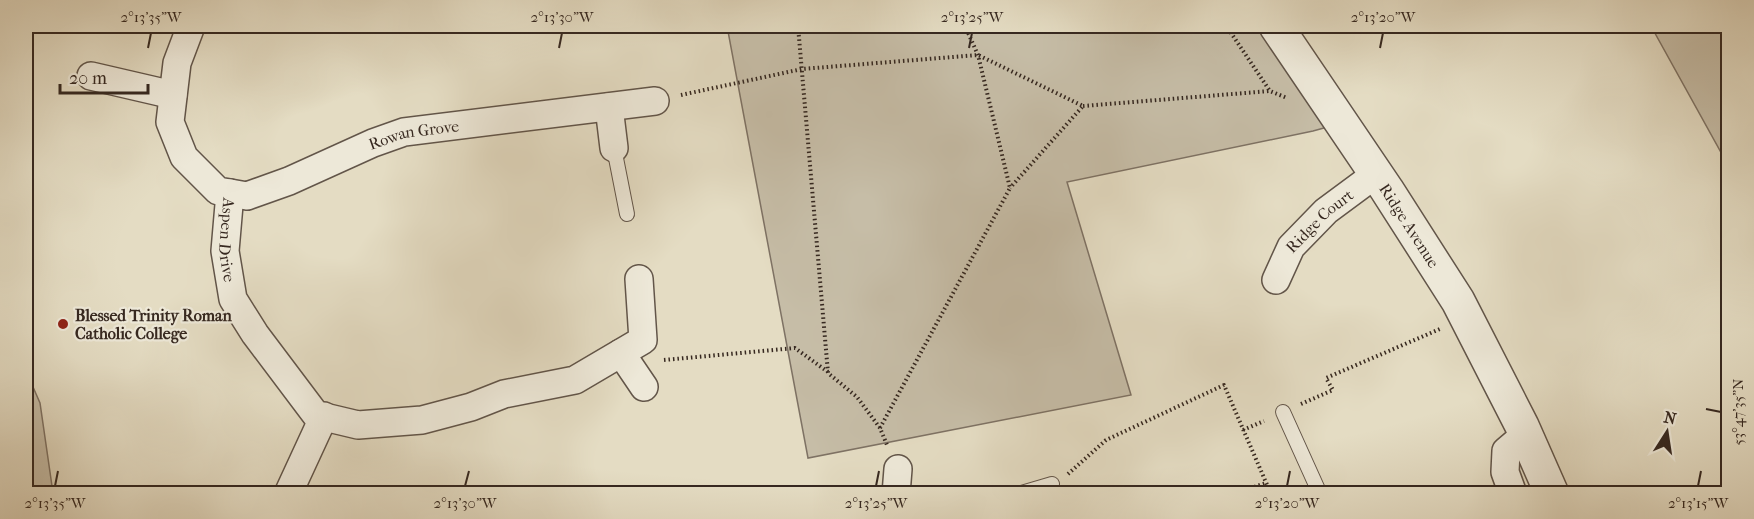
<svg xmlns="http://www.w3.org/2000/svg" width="1754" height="519" font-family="'IM FELL French Canon',serif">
	<rect width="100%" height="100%" fill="#e4dcc3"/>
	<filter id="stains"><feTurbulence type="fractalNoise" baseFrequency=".00333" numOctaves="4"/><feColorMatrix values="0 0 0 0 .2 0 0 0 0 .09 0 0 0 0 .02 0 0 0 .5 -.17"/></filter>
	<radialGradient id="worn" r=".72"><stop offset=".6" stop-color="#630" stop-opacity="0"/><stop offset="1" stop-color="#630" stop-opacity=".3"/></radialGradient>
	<g fill="#c6bda7" stroke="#7e7264" stroke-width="1.5">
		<polygon points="727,26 1276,26 1342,123 1313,131 1067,182 1131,395 808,458"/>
		<polygon points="1651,26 1728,26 1728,165"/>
		<polygon points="26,371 40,403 53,493 26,493"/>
	</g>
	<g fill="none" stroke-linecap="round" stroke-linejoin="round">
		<g stroke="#625549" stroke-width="16">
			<g id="service">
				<polyline points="614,148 627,214"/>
				<polyline points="1283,412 1320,494"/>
				<polyline points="1018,494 1052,484"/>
			</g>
		</g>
		<g stroke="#625549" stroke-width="30">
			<g id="minor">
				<path id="s1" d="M 191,26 L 177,63 L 170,122 L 184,157 L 218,191 L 230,193 L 225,251 L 233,299 L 255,334 L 316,415 L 358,425 L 422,420 L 471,407 L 504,394 L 575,380 L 643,340 L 639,279"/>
				<polyline points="91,76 173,95"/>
				<polyline points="609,107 614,148"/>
				<path id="s2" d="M 230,193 L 247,196 L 289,181 L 373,143 L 404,132 L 655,101"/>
				<path id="s3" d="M 1276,280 L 1291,247 L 1326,211 L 1376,174"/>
				<polyline points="621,353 644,387"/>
				<polyline points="288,494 324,416"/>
				<polyline points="896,494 898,469"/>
				<polyline points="1513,494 1505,472 1506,451 1526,434"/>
			</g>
		</g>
		<g stroke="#625549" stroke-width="36">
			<g id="tertiary">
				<path id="s4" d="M 1276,26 L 1387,190 L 1458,301 L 1522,426 L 1552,494"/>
			</g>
		</g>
		<g stroke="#362820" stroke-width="4" stroke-dasharray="1.5 3" stroke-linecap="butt">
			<polyline points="798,26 828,373 857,397 880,428 887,445"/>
			<polyline points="1224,26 1231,33 1270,91"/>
			<polyline points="681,95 802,69 978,55 1083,106 1010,188"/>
			<polyline points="1083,106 1270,91 1287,98"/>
			<polyline points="664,360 795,348 828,372"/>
			<polyline points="1301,404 1333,390 1326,378 1440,329"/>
			<polyline points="880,428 1010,188 978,55 965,26"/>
			<polyline points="1243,430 1264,421"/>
			<polyline points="1068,474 1106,440 1224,385 1271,494"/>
			<polyline points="1233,494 1266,483"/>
		</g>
		<use href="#service" stroke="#ede8d8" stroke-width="14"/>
		<use href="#minor" stroke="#ede8d8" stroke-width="27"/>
		<use href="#tertiary" stroke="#ede8d8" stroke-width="33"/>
	</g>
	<path fill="none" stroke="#362820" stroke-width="2" d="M 148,48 L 151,33M 559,48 L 562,33M 969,48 L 972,33M 1380,48 L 1383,33M 1706,409 L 1721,412M 55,486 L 58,471M 465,486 L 469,471M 876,486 L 879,471M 1287,486 L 1290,471M 1698,486 L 1701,471"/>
	<circle fill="#8f2418" stroke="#ede8d8" stroke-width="2" cx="63" cy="324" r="6"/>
	<g text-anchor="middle" stroke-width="4.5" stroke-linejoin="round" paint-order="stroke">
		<g font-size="16" fill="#362820" stroke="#ede8d8">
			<text dy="6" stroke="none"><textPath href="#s2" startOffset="196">Rowan Grove</textPath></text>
			<text dy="6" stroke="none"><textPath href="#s3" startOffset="75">Ridge Court</textPath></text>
			<text dy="6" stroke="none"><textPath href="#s4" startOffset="240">Ridge Avenue</textPath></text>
			<text dy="6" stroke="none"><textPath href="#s1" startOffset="244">Aspen Drive</textPath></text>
		</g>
		<g font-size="16" font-weight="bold" fill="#362820" stroke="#ede8d8" text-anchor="start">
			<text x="75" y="321">Blessed Trinity Roman<tspan x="75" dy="18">Catholic College</tspan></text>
		</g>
	</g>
	<rect width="1754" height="519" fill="none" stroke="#e4dcc3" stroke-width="66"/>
	<g transform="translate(1667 432) rotate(12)" stroke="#ede8d8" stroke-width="4.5" paint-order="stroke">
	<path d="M0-4.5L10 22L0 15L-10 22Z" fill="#362820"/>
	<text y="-9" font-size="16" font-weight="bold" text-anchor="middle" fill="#362820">N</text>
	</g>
	<path d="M60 84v9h88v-9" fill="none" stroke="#362820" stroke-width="3"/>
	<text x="69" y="84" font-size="18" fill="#362820" stroke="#ede8d8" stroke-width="4.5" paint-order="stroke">20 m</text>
	<rect x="33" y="33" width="1688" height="453" fill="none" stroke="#362820" stroke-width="2"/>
	<g font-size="15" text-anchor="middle" fill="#362820">
		<text x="151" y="22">2°13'35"W</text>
		<text x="562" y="22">2°13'30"W</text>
		<text x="972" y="22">2°13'25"W</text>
		<text x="1383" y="22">2°13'20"W</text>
		<text transform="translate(1738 412) rotate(-90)" y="5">53°47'35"N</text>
		<text x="55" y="508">2°13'35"W</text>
		<text x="465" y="508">2°13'30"W</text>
		<text x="876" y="508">2°13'25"W</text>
		<text x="1287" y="508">2°13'20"W</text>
		<text x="1698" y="508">2°13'15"W</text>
	</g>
	<rect width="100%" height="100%" filter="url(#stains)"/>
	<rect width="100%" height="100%" fill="url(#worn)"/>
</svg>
